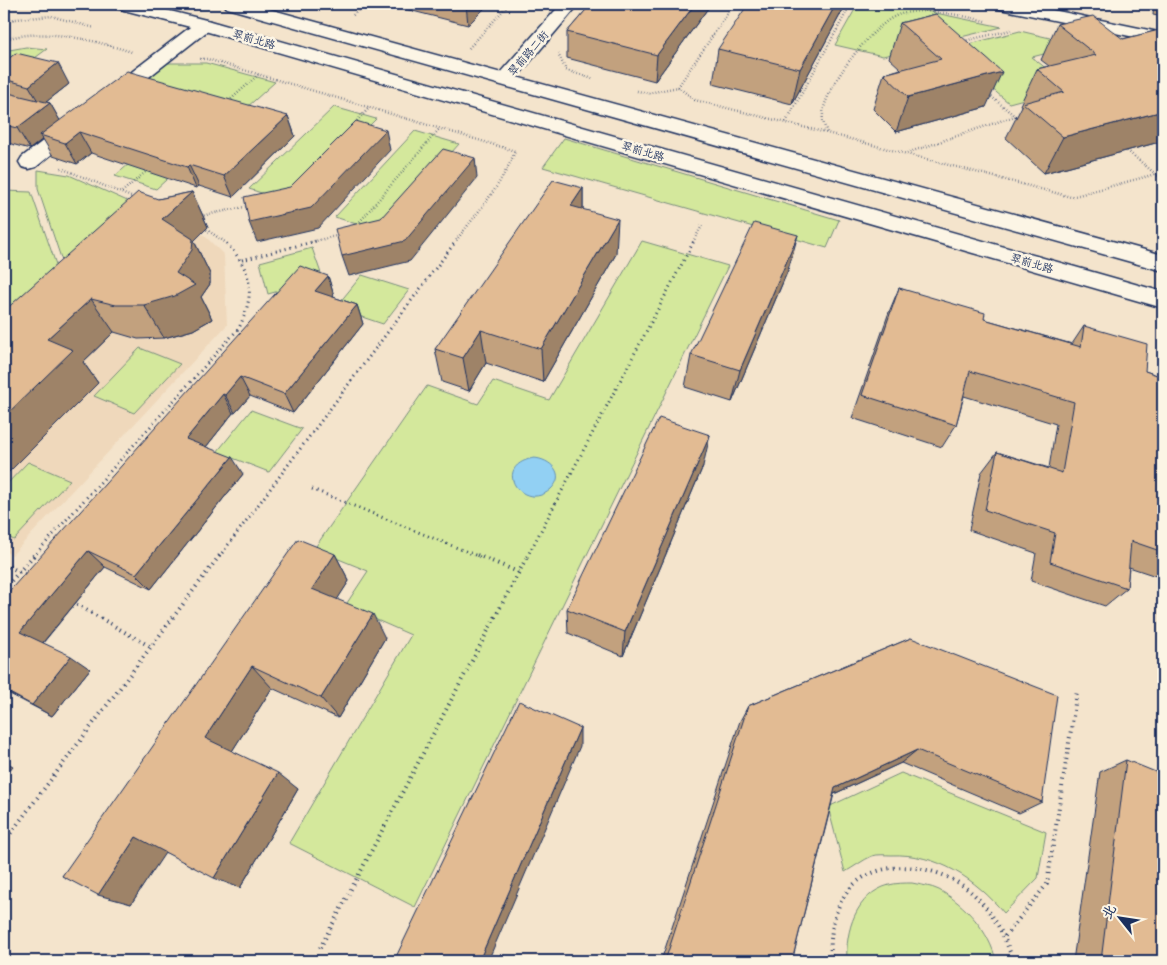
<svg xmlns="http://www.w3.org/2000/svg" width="1167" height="965" font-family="Delius,'LXGW WenKai TC',sans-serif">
	<rect width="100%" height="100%" fill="#f4e4cc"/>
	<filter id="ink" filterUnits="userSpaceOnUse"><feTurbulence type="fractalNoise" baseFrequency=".02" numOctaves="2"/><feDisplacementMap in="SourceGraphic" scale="10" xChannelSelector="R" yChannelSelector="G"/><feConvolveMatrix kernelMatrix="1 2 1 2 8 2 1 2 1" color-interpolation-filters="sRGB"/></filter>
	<g filter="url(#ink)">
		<polygon fill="#efd8bb" points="155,218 204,235 224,255 227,325 12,555 4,551 4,357"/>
		<g fill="#d4e89c" stroke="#788c7d">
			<polygon points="858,4 893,4 1002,27 883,56 835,45"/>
			<polygon points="1020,31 1080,45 1032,57 1069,87 1009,103 946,50"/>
			<polygon points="26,47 47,49 4,81 4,51"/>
			<polygon points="166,63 206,63 275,82 156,189 115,176 209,95 147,77"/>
			<polygon points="334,107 376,119 293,203 249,189"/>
			<polygon points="415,131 459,144 381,232 335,217"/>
			<polygon points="564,138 839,220 827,248 543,167"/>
			<polygon points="38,170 69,175 152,212 71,288 38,189"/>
			<polygon points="4,191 31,192 62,282 4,324"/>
			<polygon points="642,241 728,266 415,907 289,843 411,635 345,606 368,571 314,549 427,386 478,404 493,381 549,400"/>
			<polygon points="312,248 323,279 268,294 260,262"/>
			<polygon points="362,275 409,290 383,324 335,308"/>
			<polygon points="140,348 180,364 134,413 94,396"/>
			<polygon points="251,410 302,429 269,472 217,452"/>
			<polygon points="28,462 70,480 14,540 4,535 4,487"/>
			<path d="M 901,773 L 1046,832 L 1038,878 L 1004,913 C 976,879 937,853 891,855 C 886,855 878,854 872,856 C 863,860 854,867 845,872 L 828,807 Z"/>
			<path d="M 912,883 C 921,885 931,886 939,890 C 965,904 990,932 996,961 L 847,961 C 845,931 856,894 889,885 C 896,883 905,883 912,883 Z"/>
		</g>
		<path fill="#92d0f3" stroke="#6290b7" d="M 534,458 C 550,459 567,474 551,489 C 524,514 489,466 534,458 Z"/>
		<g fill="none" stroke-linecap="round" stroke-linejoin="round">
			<g stroke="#1b2f5e" stroke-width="3">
				<g id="street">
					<polygon points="561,4 579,4 512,83 498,83 496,79 498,75"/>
					<polygon points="992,4 1024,4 1163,33 1163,43 1000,9 994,8"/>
					<polygon points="204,20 210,21 213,25 210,29 117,102 103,102 100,98 103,94 198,21"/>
					<polygon points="77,118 84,120 87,124 84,128 36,167 29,169 22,167 19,162 22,157 70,120"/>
				</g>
			</g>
			<g stroke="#1b2f5e" stroke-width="3">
				<g id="secondary">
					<polygon points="114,4 142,4 210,21 1163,292 1163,308 198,29 116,8"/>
					<polygon points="224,4 251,4 1163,255 1163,271 227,8"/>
				</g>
			</g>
			<g stroke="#1b2f5e" stroke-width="2.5" stroke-dasharray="0.5 2.5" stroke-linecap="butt">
				<polyline points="353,15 365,4"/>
				<polyline points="4,20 51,16 95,28"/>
				<path d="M 985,21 C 958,15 928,7 901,14 C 875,20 824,88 823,114 C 822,121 825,127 827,133 L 1071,197 L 1163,172"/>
				<path d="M 4,39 C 49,28 88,39 132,52"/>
				<polyline points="964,41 1011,30"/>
				<polyline points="469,48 509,4"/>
				<polyline points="558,54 566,70 593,79"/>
				<path d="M 200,59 L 207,59 L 515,151 C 502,185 477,213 455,242"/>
				<polyline points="678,87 695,100 827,133"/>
				<polyline points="637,91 649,93 678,87 734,4"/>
				<polyline points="229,101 259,74"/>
				<polyline points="786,122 851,4"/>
				<polyline points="355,123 370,107"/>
				<polyline points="1125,149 1163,180"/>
				<polyline points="907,153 1015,116 988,94"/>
				<polyline points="61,168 136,199"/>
				<polyline points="122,192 148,170"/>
				<polyline points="201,216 249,206"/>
				<polyline points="356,226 440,128"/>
				<polyline points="204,228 225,242"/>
				<polyline points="311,242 340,235"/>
				<polyline points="693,242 703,224"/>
			</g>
			<g stroke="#1b2f5e" stroke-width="3" stroke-dasharray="1 4" stroke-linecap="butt">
				<polyline points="242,260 316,241"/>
				<polyline points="312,489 480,557"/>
				<path d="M 33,557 L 239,328 C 256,292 253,270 224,241"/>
				<polyline points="219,557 456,241"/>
				<polyline points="527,557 694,241"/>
			</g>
			<g stroke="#1b2f5e" stroke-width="4" stroke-dasharray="1 4.5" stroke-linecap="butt">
				<polyline points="477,555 518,572"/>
				<polyline points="4,564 28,576"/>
				<polyline points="4,589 34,555"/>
				<polyline points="72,602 151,647"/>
				<polyline points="4,842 220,555"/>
				<polyline points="1005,936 1047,884 1077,691"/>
				<polyline points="320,948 528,555"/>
				<path d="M 831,961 C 830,942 831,926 838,908 C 858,856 928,859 966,888 C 990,906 1004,933 1013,961"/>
			</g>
			<use href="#street" fill="#fcf5e5" fill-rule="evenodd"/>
			<use href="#secondary" fill="#fcf5e5" fill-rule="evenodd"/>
		</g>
		<g fill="#c2a17e" stroke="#1b2f5e">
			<polygon points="385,4 489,4 468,25"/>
			<polygon points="591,4 711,4 655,81 567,58 567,32"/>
			<polygon points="846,4 792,104 713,84 718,49"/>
			<polygon points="1154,4 1163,4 1163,17 1153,15"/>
			<polygon points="936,14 986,107 896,132 873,109 884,74 901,69 889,58 900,23"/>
			<polygon points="1057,24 1123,39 1163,29 1163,141 1044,173 1006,138 1022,106 1020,105 1037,69 1049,66 1041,60"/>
			<polygon points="4,62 69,84 46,102 50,103 60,121 288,116 295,136 233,197 199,186 196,188 91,153 77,164 53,156 43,139 30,149 4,142"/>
			<polygon points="583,188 583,209 616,254 543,382 486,363 469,391 442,382 435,349"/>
			<polygon points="192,192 208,227 194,241 210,274 210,284 201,297 212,319 193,330 164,338 138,339 114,332 83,362 98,383 4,477 4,311 158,199"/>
			<polygon points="788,270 732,402 685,387 691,355"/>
			<polygon points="328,276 334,296 333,297 357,305 363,324 293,413 250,396 235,413 233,413 206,447 243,474 151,589 105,567 43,643 90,669 52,716 4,691 4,597"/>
			<polygon points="899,288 984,319 1072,344 1084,326 1145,371 1163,377 1163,577 1162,578 1129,567 1127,588 1105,606 1031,581 1036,553 969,530 981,473 997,452 1049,468 1056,424 964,396 956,425 942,447 852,418 889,312"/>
			<polygon points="703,466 623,656 568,633 567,609"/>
			<polygon points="335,554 349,581 337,599 385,638 338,718 272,688 232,751 298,789 240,888 165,852 131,904 62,876"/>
			<polygon points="911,638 1042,802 1019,813 901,763 834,794 792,961 661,961 740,721 748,706"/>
			<polygon points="1126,760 1163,961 1073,961 1100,772"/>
		</g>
		<g fill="#9e8367" stroke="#1b2f5e">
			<polygon points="466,4 489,4 468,25"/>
			<polygon points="695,4 711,4 655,81 657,55"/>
			<polygon points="836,4 846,4 792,104 800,69"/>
			<polygon points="58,63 69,84 41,106 29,86"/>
			<polygon points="1002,72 986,107 896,132 908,97"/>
			<polygon points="50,103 62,124 40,135 43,139 30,149 17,128"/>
			<polygon points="1163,111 1163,141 1044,173 1063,137"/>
			<polygon points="288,116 295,136 233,197 224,176"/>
			<polygon points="386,130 390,150 318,228 257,242 249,222"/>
			<polygon points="79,132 91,153 77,164 65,143"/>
			<polygon points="475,158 477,178 410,261 349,276 342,256"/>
			<polygon points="189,165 199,186 196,188 187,167"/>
			<polygon points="583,188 583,223 571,206"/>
			<polygon points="192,192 208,227 194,241 210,274 210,284 201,297 212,319 193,330 164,338 144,305 176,273 162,219"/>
			<polygon points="618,219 616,254 543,382 541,349"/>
			<polygon points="798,235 788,270 732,402 740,370"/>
			<polygon points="328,276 334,296 322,311 315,291"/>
			<polygon points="91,299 114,332 83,362 98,383 4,477 4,417 47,339"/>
			<polygon points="357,305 363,324 293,413 284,394"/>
			<polygon points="481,330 486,363 469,391 463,358"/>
			<polygon points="240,377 250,396 235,413 225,395"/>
			<polygon points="223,394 233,413 198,457 186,439"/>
			<polygon points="710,435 703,466 623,656 625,632"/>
			<polygon points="232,457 243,474 151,589 136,574"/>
			<polygon points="88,551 105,567 40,646 20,632"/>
			<polygon points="335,554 349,581 328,614 312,589"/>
			<polygon points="373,614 385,638 338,718 321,698"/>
			<polygon points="71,656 90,669 52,716 32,705"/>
			<polygon points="252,666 272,688 229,756 205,738"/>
			<polygon points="580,728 580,746 488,961 479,961"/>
			<polygon points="917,750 901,763 823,799 835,788"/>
			<polygon points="4,761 13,766 4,777"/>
			<polygon points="278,773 298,789 240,888 214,878"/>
			<polygon points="136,837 167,850 131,904 98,895"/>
		</g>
		<g fill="#e2bb93" stroke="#1b2f5e">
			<polygon points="591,4 695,4 657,55 567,32"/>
			<polygon points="748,4 836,4 800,69 718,49"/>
			<polygon points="936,14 1002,72 908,97 884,74 941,59 900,23"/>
			<polygon points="1093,16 1123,39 1163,29 1163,111 1063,137 1023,103 1064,92 1037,69 1096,55 1057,24"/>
			<polygon points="16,53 58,63 29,86 4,79 4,62"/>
			<polygon points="127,71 288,116 224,176 189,165 187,167 79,132 65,143 40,135"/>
			<polygon points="4,92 50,103 17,128 4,125"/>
			<polygon points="356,121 386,130 311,208 249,222 244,197 290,187"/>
			<polygon points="443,149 475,158 405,241 342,256 335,229 381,218"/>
			<polygon points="553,180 583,188 571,206 618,219 541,349 481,330 463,358 435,349"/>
			<polygon points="138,192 158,199 192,192 162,219 193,239 192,250 176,273 195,285 175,296 144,305 116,305 91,299 47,339 73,350 4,417 4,311"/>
			<polygon points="754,223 798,235 740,370 691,355"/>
			<polygon points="300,266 328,276 315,291 357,305 284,394 240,377 225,395 223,394 186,439 232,457 136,574 88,551 20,632 71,656 32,705 4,690 4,597"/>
			<polygon points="899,288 985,313 984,319 1081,347 1084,326 1147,344 1145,371 1163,377 1163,552 1131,541 1127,588 1050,562 1055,533 985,510 997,452 1062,473 1074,402 970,371 956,425 862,395"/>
			<polygon points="659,418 710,435 625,632 567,609"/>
			<polygon points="298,539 335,554 312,589 373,614 321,698 252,666 205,738 278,773 214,878 136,837 98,895 62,876"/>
			<polygon points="911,638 1057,695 1042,802 917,750 835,788 792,961 665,961 748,706"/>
			<polygon points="519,701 580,728 479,961 394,961"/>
			<polygon points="1126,760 1163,775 1163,961 1101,961"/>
		</g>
	</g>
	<g text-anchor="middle" stroke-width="5" stroke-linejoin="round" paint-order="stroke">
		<g font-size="11" fill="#1b2f5e" stroke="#fcf5e5">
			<text transform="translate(254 39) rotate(16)" y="4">翠前北路</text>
			<text transform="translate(528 53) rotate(-49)" y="4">翠前路二街</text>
			<text transform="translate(643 151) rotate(16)" y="4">翠前北路</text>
			<text transform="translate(1032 263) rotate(16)" y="4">翠前北路</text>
		</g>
	</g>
	<rect width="1167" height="965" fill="none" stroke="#fcf5e5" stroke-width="20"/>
	<rect x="10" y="10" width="1147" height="945" fill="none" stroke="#1b2f5e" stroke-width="2" filter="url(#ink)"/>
	<g transform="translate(1120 918) rotate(300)" stroke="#fcf5e5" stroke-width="4" paint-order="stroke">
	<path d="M0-4L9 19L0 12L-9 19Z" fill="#1b2f5e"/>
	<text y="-8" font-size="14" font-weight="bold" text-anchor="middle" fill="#1b2f5e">北</text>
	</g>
</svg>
